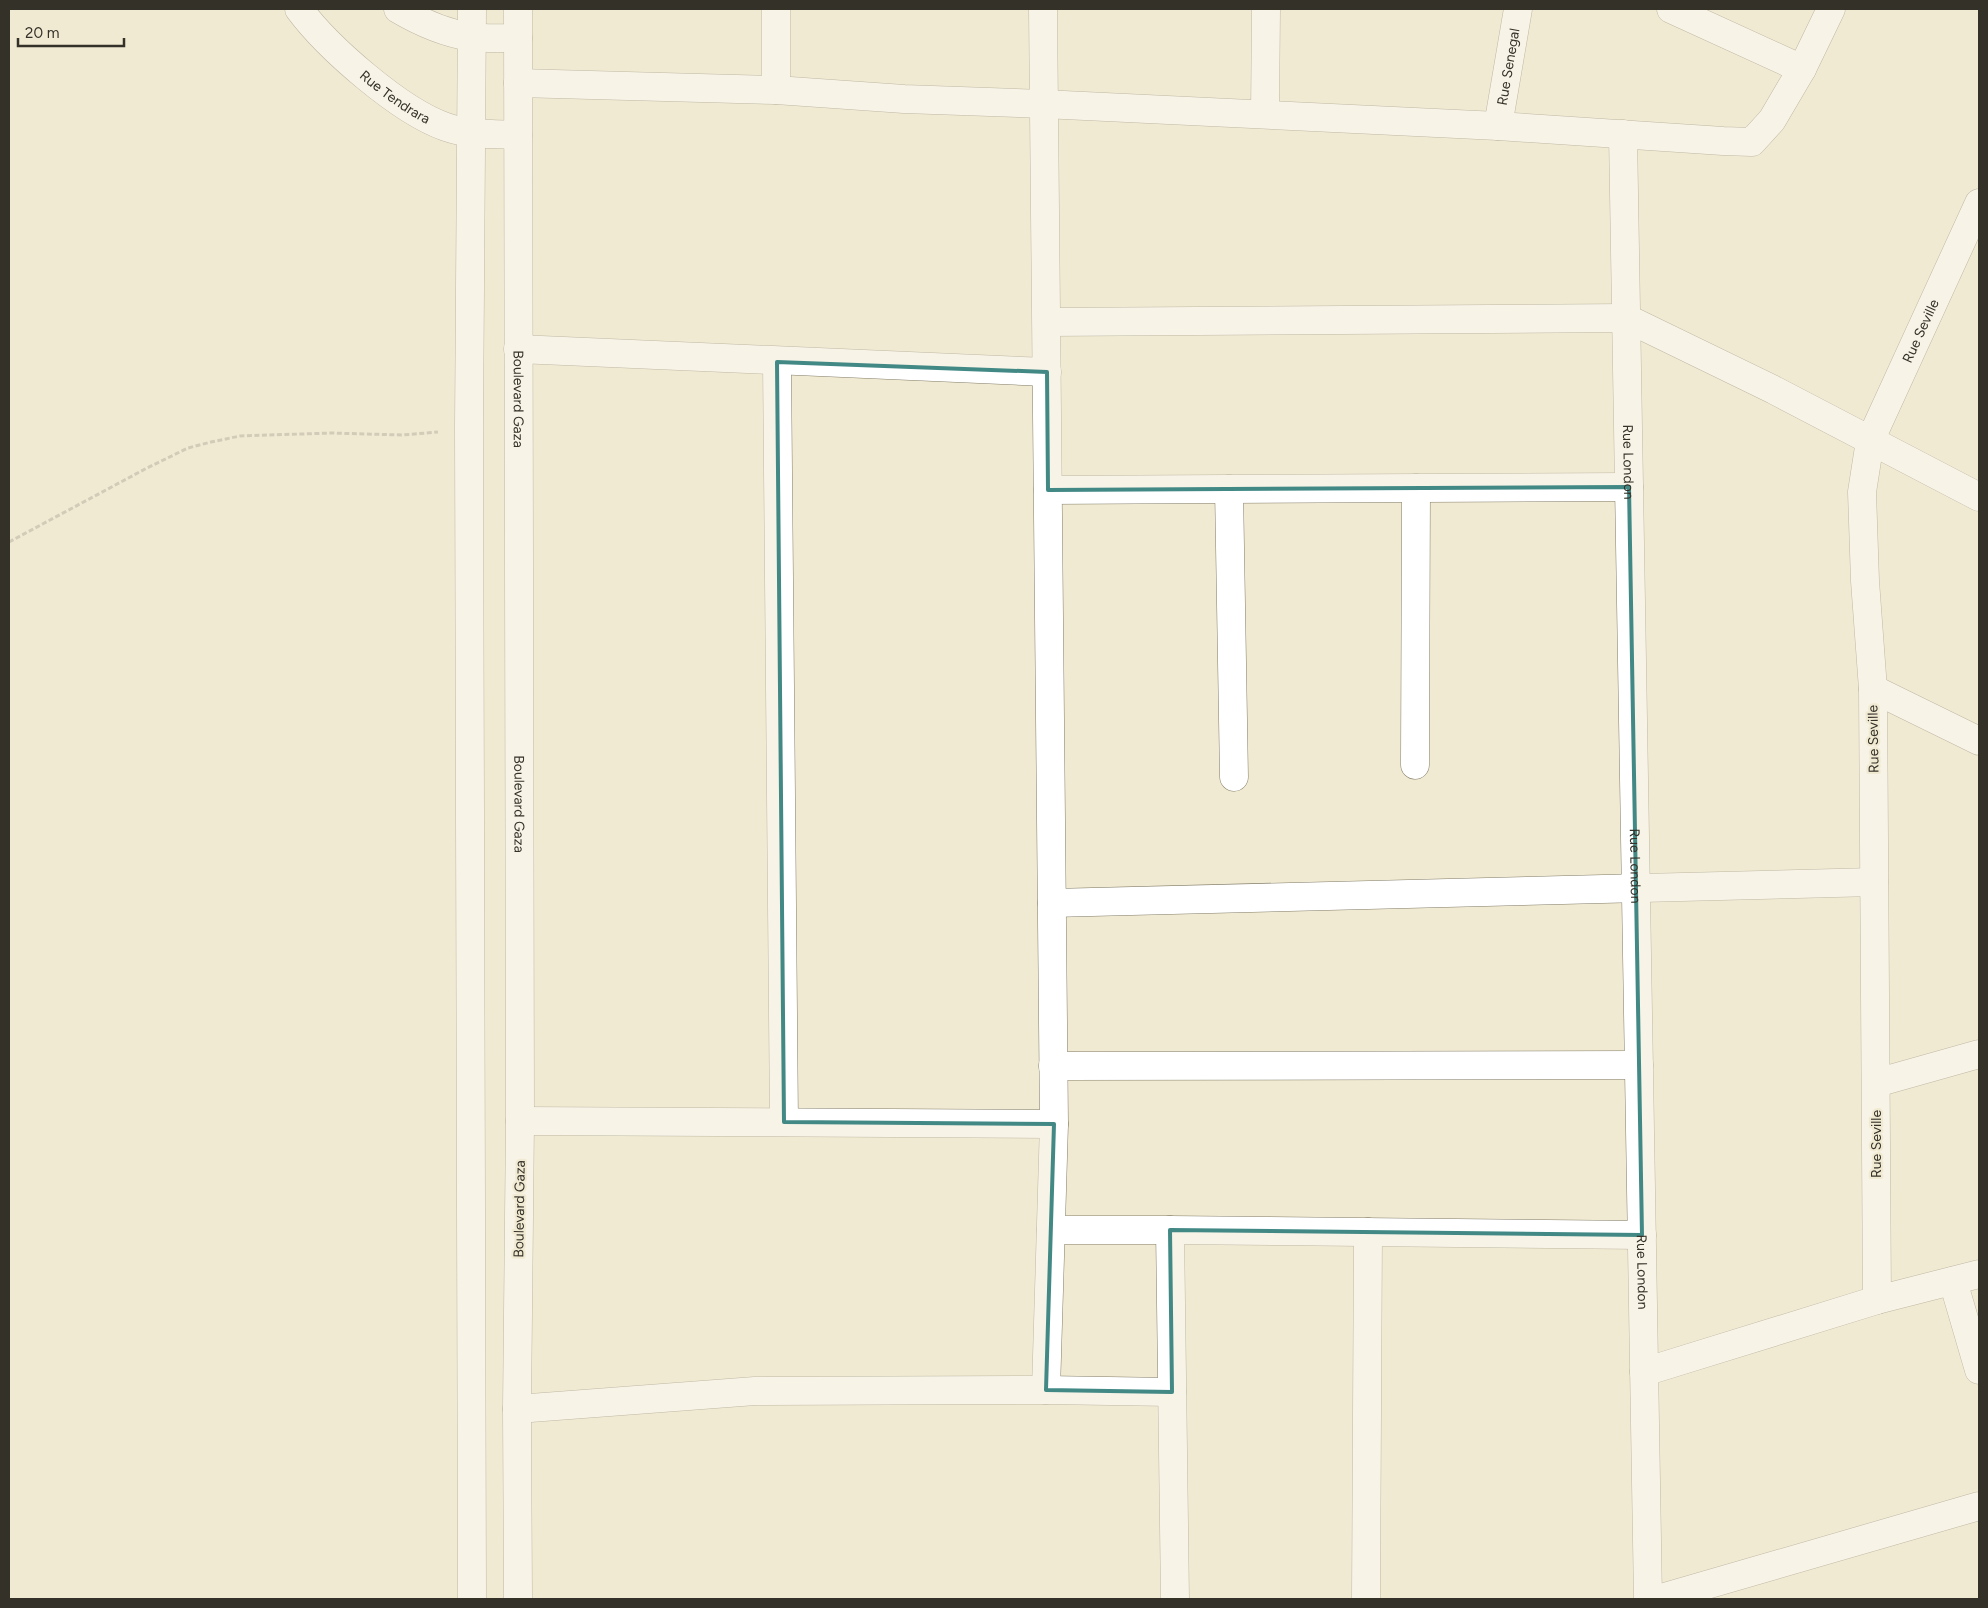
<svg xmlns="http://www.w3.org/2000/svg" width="1988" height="1608" font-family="Figtree,sans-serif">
	<rect width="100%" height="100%" fill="#f1ead3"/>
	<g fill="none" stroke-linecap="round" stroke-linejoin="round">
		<g stroke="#837d68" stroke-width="29">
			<g id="minor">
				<polyline points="776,9 776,90"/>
				<polyline points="1043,9 1054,1124 1046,1390"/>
				<polyline points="1671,9 1802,69"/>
				<polyline points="518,83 776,90 904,99 1043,104 1498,126 1723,141 1752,142 1772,120 1802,69 1831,9"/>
				<polyline points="1265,114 1266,9"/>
				<path id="s1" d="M 1498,126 L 1518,9"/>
				<path id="s2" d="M 1623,134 L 1648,1599"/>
				<polyline points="1047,322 1626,318 1774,390 1979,497"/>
				<polyline points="518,349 1047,372"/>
				<polyline points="777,362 784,1122"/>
				<polyline points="1229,489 1234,777"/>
				<polyline points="1048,490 1629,487"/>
				<polyline points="1873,689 1979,741"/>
				<polyline points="1415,765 1416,488"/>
				<polyline points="1052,903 1874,882"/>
				<polyline points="1053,1066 1639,1065"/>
				<polyline points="1876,1083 1979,1054"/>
				<polyline points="520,1121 1054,1124"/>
				<polyline points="1051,1230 1170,1230 1642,1235"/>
				<polyline points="1170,1230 1175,1599"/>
				<polyline points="1953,1281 1979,1370"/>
				<path id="s3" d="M 1877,1300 L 1873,689 L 1865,581 L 1862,492 L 1870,441 L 1979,203"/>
				<polyline points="1644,1372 1877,1300 1979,1274"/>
				<polyline points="517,1409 755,1391 1046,1390 1172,1392"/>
				<polyline points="1366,1599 1368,1232"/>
				<polyline points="1658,1599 1979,1506"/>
			</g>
		</g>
		<g stroke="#837d68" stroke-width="29">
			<g id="tertiary">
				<path id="s4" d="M 299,9 C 328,48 400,111 446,127 C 469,135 494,134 518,135"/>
				<path d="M 398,9 C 420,22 445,33 471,37 C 486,39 502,38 518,38"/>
				<path id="s5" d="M 518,9 L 520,1121 L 517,1409 L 518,1599"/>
				<polyline points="472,1599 469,427 472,9"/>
			</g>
		</g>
		<polyline stroke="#ada795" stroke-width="3" stroke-dasharray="5 2.5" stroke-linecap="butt" points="9,542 147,468 188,448 211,442 240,436 331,433 402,435 438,432"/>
		<use href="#minor" stroke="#fff" stroke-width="28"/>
		<use href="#tertiary" stroke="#fff" stroke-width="28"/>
	</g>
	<path d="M0 0H1988V1608H0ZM 777,362 L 1047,372 L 1048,490 L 1629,487 L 1642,1235 L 1170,1230 L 1172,1392 L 1046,1390 L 1054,1124 L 784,1122 Z" fill="#f1ead3" fill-opacity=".55" fill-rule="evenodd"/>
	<path fill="none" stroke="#428985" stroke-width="4" stroke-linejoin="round" d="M 777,362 L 1047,372 L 1048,490 L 1629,487 L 1642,1235 L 1170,1230 L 1172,1392 L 1046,1390 L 1054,1124 L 784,1122 Z"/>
	<g text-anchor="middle" stroke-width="4.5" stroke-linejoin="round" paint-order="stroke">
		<g font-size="14" fill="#343128" stroke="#f1ead3">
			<text dy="5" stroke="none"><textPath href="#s1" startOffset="60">Rue Senegal</textPath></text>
			<text dy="5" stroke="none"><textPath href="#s4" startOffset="131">Rue Tendrara</textPath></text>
			<text dy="5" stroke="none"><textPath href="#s3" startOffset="981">Rue Seville</textPath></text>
			<text dy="5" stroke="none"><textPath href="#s5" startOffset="390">Boulevard Gaza</textPath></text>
			<text dy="5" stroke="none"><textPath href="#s2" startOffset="328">Rue London</textPath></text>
			<text transform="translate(1873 739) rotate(-91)" y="5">Rue Seville</text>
			<text dy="5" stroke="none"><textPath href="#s5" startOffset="795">Boulevard Gaza</textPath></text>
			<text dy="5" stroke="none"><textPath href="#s2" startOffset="732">Rue London</textPath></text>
			<text transform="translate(1876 1144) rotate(-90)" y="5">Rue Seville</text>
			<text transform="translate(519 1209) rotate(-89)" y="5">Boulevard Gaza</text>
			<text dy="5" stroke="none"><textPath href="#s2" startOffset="1138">Rue London</textPath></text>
		</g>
	</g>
	<rect width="1988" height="1608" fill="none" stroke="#343128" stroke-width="20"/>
	<path d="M18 38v8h106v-8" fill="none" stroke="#343128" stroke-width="2.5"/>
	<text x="25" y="38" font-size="15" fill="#343128" stroke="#f1ead3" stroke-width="4" paint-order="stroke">20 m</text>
</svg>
